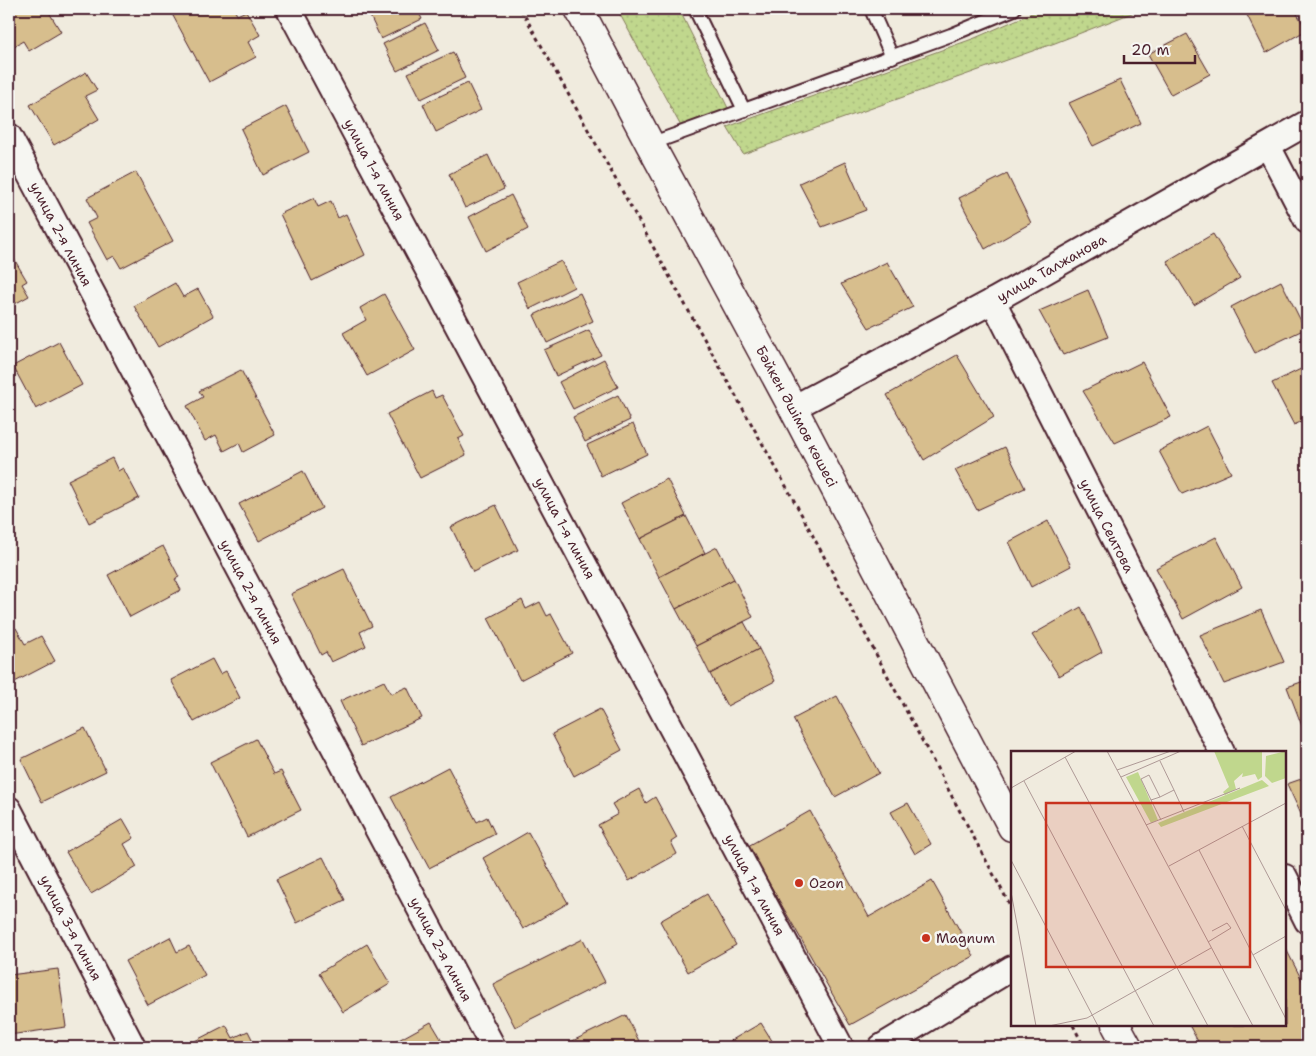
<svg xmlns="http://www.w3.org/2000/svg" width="1316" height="1056" font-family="'Shantell Sans',sans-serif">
	<defs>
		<pattern id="grass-dots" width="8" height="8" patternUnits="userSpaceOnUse" patternTransform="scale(1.25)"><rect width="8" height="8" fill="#c0d78d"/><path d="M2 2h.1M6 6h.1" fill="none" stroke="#a6b87a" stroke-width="1.8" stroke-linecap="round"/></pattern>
	</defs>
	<rect width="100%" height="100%" fill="#f0ebde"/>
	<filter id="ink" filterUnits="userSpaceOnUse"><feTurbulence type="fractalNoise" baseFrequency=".02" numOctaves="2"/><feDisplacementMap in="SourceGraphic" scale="10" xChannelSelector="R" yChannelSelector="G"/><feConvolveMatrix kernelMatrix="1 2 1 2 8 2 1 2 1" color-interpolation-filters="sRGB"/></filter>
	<g filter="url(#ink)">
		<g fill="url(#grass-dots)" stroke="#857b5c">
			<polygon points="617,9 679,9 728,108 707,120 683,130"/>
			<polygon points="1041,9 1142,9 1055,43 743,154 727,127 975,38"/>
		</g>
		<g fill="#d7be8d" stroke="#4a1f2b">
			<polygon points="9,9 47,9 61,32 29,51 23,41 11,48 9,44"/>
			<polygon points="182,9 234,9 237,15 246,11 260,35 248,42 256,57 209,82 172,14"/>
			<polygon points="380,9 417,9 422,19 381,39 369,14"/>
			<polygon points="1244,9 1294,9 1307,30 1266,53"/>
			<polygon points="425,23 439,50 397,71 383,44"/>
			<polygon points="1187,34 1210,74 1171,95 1148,54"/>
			<polygon points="453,52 465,78 421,99 408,73"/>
			<polygon points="86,72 97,90 85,96 99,119 54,145 30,105"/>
			<polygon points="1120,80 1141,123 1093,146 1069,103"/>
			<polygon points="468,83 481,110 436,132 423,104"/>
			<polygon points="286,106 309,152 263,175 241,129"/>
			<polygon points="488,155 504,189 465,208 449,174"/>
			<polygon points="845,162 866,210 822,227 799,183"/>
			<polygon points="136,172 173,241 121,268 114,256 107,260 87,223 97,218 87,198"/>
			<polygon points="1007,174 1031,223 985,249 959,198"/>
			<polygon points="511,195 528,229 486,251 469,217"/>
			<polygon points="314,198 318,207 331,201 338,218 346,214 365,255 312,281 280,214"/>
			<polygon points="1213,234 1240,278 1194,305 1167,261"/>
			<polygon points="9,252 10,252 27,281 22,284 29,296 9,307"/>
			<polygon points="561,261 574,287 530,309 517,282"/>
			<polygon points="887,262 913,307 869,328 841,284"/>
			<polygon points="1281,281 1305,329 1255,353 1231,307"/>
			<polygon points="175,283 183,297 198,289 213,316 158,347 134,306"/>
			<polygon points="1088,290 1108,337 1063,355 1039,311"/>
			<polygon points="580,293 593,321 547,343 534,315"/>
			<polygon points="384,294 415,350 367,376 343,333 366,320 360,308"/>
			<polygon points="589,330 601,355 556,376 544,350"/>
			<polygon points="59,342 82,385 36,409 13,366"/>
			<polygon points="957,355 994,417 924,460 887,395"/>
			<polygon points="604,359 618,387 573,409 559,382"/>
			<polygon points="1142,362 1171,417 1115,443 1083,391"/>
			<polygon points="1307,366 1307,419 1294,425 1272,383"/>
			<polygon points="241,370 275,435 243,452 239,443 224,451 216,435 205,441 187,406 203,397 199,391"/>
			<polygon points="432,391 435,398 442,395 464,436 458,439 466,455 420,478 387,414"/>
			<polygon points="618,395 630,420 585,442 573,417"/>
			<polygon points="633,424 647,454 601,476 587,445"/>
			<polygon points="1207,426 1231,473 1182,494 1159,451"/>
			<polygon points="1005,447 1025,488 977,510 955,470"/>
			<polygon points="112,458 118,471 123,468 139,498 89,523 68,480"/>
			<polygon points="303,471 322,508 259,541 239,504"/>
			<polygon points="667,479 686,516 640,539 621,503"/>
			<polygon points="496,505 518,550 473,572 451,527"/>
			<polygon points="686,516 705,553 659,577 640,539"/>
			<polygon points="1048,521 1071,566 1031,587 1009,542"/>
			<polygon points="1216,537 1242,587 1183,619 1156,568"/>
			<polygon points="163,546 179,577 175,579 181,590 130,617 108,575"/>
			<polygon points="717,547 734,579 676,609 659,577"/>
			<polygon points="344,569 372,626 360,632 366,646 331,662 326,652 321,655 291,594"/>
			<polygon points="734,579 753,617 696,646 676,609"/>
			<polygon points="522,600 526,609 540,602 547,616 551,614 572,653 520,680 488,618"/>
			<polygon points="1081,607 1102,652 1059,676 1032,635"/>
			<polygon points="1261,610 1284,662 1224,684 1200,635"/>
			<polygon points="744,622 759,649 710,674 696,646"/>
			<polygon points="16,628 25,644 41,636 55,661 9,685 9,631"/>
			<polygon points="759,649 775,681 727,706 710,674"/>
			<polygon points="212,659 220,674 226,671 240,698 194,722 171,680"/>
			<polygon points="1307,680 1307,739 1287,687"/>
			<polygon points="384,681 391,694 407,687 422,718 361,746 340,701"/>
			<polygon points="837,696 879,773 835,797 793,719"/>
			<polygon points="600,709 622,750 574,776 552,734"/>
			<polygon points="85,728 106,771 42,802 21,759"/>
			<polygon points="256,739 274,774 281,771 301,810 247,837 210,762"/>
			<polygon points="448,767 477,822 487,817 495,834 429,868 391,797"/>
			<polygon points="1307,777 1307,827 1287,784"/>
			<polygon points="639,789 646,803 655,797 677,838 671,842 677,854 629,881 598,825 618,814 612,804"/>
			<polygon points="908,803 931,844 915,854 891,812"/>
			<polygon points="810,811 869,917 932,881 974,956 850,1025 748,846"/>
			<polygon points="123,819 134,838 124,844 137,867 91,894 66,852"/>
			<polygon points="528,832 568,903 523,929 483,858"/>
			<polygon points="323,857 345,900 297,923 276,879"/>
			<polygon points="707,894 736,945 688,972 660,921"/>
			<polygon points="170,937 177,952 189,946 205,975 148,1005 125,961"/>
			<polygon points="583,939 605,982 515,1027 493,984"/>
			<polygon points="367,944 390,984 343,1012 319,973"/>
			<polygon points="1285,947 1307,990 1307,1045 1303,1047 1201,1047 1189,1025 1285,1025"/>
			<polygon points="58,969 66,1027 9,1035 9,975"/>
			<polygon points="626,1015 642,1047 560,1047"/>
			<polygon points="431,1022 446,1047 386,1047"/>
			<polygon points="761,1023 776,1047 720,1047"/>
			<polygon points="226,1025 233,1038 248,1031 256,1047 183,1047"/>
		</g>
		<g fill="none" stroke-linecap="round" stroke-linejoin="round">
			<g stroke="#4a1f2b" stroke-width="16">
				<g id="service">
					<polyline points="695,9 744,110"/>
					<polyline points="871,9 892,57"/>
					<polyline points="650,144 951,35 1014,9"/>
				</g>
			</g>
			<g stroke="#4a1f2b" stroke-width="28">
				<g id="minor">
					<path id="s1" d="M 289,9 L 841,1047"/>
					<path id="s2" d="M 9,136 L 493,1047"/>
					<polyline points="1268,146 1307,221"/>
					<path id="s3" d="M 993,301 L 1222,752"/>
					<path id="s4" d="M 793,408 L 993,301 L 1307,123"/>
					<path id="s5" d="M 9,809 L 133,1047"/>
					<polyline points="1285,877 1307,921"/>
					<polyline points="881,1047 1012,968"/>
				</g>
			</g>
			<g stroke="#4a1f2b" stroke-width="31">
				<g id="secondary">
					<path id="s6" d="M 579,9 L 650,144 L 793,408 L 1012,827"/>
					<polyline points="1116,1025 1128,1047"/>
				</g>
			</g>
			<g stroke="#4a1f2b" stroke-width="3" stroke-dasharray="4 4" stroke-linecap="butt">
				<polyline points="521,9 797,506 1012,909"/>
				<polyline points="1073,1025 1084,1047"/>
			</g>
			<use href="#service" stroke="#f6f6f2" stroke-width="12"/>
			<use href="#minor" stroke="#f6f6f2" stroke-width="24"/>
			<use href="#secondary" stroke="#f6f6f2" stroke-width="28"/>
		</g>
	</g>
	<g fill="#c8321e" stroke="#f6f6f2" stroke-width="2">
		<circle cx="799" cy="883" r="5"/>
		<circle cx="926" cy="938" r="5"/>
	</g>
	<g text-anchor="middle" stroke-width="5" stroke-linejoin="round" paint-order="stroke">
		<g font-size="14" fill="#4a1f2b" stroke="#f6f6f2">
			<text dy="5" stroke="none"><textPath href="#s1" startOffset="182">улица 1-я линия</textPath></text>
			<text dy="5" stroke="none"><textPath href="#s2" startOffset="111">улица 2-я линия</textPath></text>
			<text dy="5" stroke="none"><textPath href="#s4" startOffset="294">улица Талжанова</textPath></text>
			<text dy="5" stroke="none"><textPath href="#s6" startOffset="462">Бәйкен Әшімов көшесі</textPath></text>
			<text dy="5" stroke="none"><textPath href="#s3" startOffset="252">улица Сеитова</textPath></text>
			<text dy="5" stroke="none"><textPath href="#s1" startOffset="588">улица 1-я линия</textPath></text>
			<text dy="5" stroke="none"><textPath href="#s2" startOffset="516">улица 2-я линия</textPath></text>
			<text dy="5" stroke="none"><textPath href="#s1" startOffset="992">улица 1-я линия</textPath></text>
			<text dy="5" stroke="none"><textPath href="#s5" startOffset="134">улица 3-я линия</textPath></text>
			<text dy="5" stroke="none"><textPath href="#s2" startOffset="921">улица 2-я линия</textPath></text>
		</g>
		<g font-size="14" fill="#4a1f2b" stroke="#f6f6f2" text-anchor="start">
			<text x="809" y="888">Ozon</text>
			<text x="936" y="943">Magnum</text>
		</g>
	</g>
	<g transform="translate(1011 751)">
		<rect width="275" height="275" fill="#f0ebde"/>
		<path d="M 203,0 L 251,0 L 251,26 L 247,29 L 244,23 L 231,26 L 232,22 L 223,30 L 225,38 L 214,44 L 212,41 L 218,36 ZM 275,0 L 275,27 L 261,32 L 254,25 L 255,5 ZM 127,21 L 147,69 L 140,72 L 115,26 ZM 251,29 L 258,35 L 150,76 L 147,72 Z" fill="#c0d78d"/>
		<path fill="none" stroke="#ae9996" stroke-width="1" d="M 96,0 L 242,275M 54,6 L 197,275M 106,19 L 160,0M 110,26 L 170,0M 13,30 L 143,275M 0,37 L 65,0M 163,39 L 173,61M 149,46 L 140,49 L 130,28 L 138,24 L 149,46 L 163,39 L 149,10M 140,49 L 150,69M 135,74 L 229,37M 231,75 L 275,159M 188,99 L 275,268M 0,109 L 87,275M 158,115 L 275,52M 0,141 L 25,275M 197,191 L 220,177 L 216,172 L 201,180M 242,204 L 275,185M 38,275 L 76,267 L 200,197"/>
		<path fill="#c8321e" fill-opacity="0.15" stroke="#c8321e" stroke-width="2.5" d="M 35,52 L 239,52 L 239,216 L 35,216 Z"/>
		<rect width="275" height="275" fill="none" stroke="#4a1f2b" stroke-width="2.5"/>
	</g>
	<rect width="1316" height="1056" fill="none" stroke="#f6f6f2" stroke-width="30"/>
	<rect x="15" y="15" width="1286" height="1026" fill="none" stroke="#4a1f2b" stroke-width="2" filter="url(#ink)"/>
	<path d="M1124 55v8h71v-8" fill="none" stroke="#4a1f2b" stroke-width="2.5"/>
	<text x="1131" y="55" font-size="15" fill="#4a1f2b" stroke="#f6f6f2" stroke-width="4" paint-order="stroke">20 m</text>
</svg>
